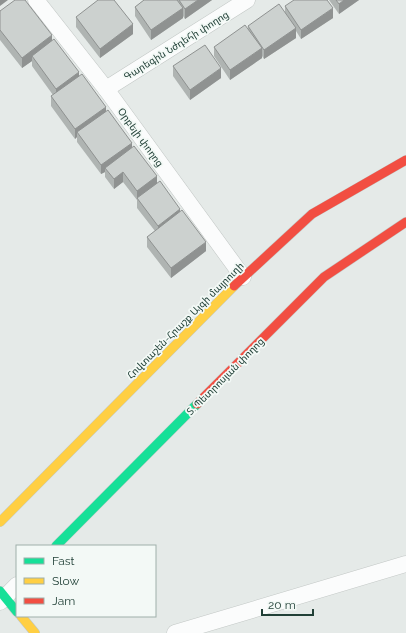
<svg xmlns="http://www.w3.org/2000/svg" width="406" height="633" font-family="Raleway,'Noto Sans Armenian',sans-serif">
	<rect width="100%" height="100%" fill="#e5eae8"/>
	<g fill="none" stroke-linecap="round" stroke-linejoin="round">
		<g stroke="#c2c7c5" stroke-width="17">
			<g id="street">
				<polyline points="36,0 106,89 243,277"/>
				<polyline points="106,89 247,0"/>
				<polyline points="0,602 17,585"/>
				<polyline points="175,633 406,564"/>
			</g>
		</g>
		<g stroke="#c0c8c5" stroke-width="10">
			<g id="fast">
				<polyline points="56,546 197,404"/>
				<polyline points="0,591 17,612"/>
			</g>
		</g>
		<g stroke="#c0c8c5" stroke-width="10">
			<g id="slow">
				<polyline points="0,522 234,286"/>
				<polyline points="21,616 35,633"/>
			</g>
		</g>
		<g stroke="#c0c8c5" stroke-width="10">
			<g id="jam">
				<polyline points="234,286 312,214 406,160"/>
				<polyline points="197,404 324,277 406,222"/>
			</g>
		</g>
		<use href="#street" stroke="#fbfcfc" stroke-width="16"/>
		<use href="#fast" stroke="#16e098" stroke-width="9"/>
		<use href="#slow" stroke="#ffcf43" stroke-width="9"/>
		<use href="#jam" stroke="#f24e42" stroke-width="9"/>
	</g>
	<g fill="#afb4b2">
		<polygon points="144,0 212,0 185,19 183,16 183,18 151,40 135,16 135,7"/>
		<polygon points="329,0 359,0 339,14"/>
		<polygon points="285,6 333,18 301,39 296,31 296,38 264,59 262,56 262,58 230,80 214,56 214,47 248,29 248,26 285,13"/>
		<polygon points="0,11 52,41 79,77 106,111 157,183 180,211 206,251 171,278 147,247 147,237 155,231 137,208 137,200 123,182 114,189 105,177 105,172 101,174 77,142 77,137 75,139 51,106 51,96 53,95 32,66 32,61 22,68 0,40"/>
		<polygon points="76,17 133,34 100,58 76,27"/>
		<polygon points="173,66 221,78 190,100 173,76"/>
	</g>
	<g fill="#8f9291">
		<polygon points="0,0 8,0 0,6"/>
		<polygon points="198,0 212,0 185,19 185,9"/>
		<polygon points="344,0 359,0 339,14 339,4"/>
		<polygon points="183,8 183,18 151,40 151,30"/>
		<polygon points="333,8 333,18 301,39 301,30"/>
		<polygon points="133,24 133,34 100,58 100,49"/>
		<polygon points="296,28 296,38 264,59 264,50"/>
		<polygon points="52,35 52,45 32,56 32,61 22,68 22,58"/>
		<polygon points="262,48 262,58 230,80 230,70"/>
		<polygon points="221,68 221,78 190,100 190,90"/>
		<polygon points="79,72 79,82 56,99 56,89"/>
		<polygon points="106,107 106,117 77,132 77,137 75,139 75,129"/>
		<polygon points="132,143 132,153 105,168 105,172 101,174 101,165"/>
		<polygon points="123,172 123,182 114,189 114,179"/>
		<polygon points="157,176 157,185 137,198 137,201 137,191"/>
		<polygon points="180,209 180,219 158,235 158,226"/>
		<polygon points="206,242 206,251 171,278 171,268"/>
	</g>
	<g fill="#ccd1cf" stroke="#8f9291">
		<polygon points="15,0 25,0 52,35 22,58 0,30 0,11"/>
		<polygon points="98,0 114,0 133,24 100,49 76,17"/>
		<polygon points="144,0 177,0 183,8 151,30 135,7"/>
		<polygon points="179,0 198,0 185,9"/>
		<polygon points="294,0 327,0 333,8 301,30 285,6"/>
		<polygon points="336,0 344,0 339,4"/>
		<polygon points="279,4 296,28 264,50 248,26"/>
		<polygon points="245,25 262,48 230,70 214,47"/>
		<polygon points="54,39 79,72 56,89 32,56"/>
		<polygon points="205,45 221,68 190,90 173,66"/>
		<polygon points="82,74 106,107 75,129 51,96"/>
		<polygon points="108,110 132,143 101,165 77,132"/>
		<polygon points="134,146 157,176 137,191 123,172 114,179 105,168"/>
		<polygon points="160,181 180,209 158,226 137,198"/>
		<polygon points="182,210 206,242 171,268 147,237"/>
	</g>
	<g text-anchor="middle" stroke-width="3.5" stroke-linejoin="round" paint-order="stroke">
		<g font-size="10" fill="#214037" stroke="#f3f9f6">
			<text transform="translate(176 45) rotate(-32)" y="4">Գարեգին Նժդեհի փողոց</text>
			<text transform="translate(141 137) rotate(54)" y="4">Օրբելի փողոց</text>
			<text transform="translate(185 320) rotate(-45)" y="4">Հովտաշեն-Հրաշք Այգի մայրուղի</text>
			<text transform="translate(225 376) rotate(-45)" y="4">Տ. Պետրոսյան փողոց</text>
		</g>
	</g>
	<rect x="16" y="545" width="140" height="72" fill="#f3f9f6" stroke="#9fafaa"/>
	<rect x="24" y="558" width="20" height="6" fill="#16e098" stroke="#9fafaa"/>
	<text x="52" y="565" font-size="12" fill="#214037">Fast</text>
	<rect x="24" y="578" width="20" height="6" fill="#ffcf43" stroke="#9fafaa"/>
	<text x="52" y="585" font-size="12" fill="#214037">Slow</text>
	<rect x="24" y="598" width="20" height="6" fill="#f24e42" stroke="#9fafaa"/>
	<text x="52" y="605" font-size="12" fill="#214037">Jam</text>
	<path d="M262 609v6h51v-6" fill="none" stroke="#214037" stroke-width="2"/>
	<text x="268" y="609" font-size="12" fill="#214037" stroke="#f3f9f6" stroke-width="3" paint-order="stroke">20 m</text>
</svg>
